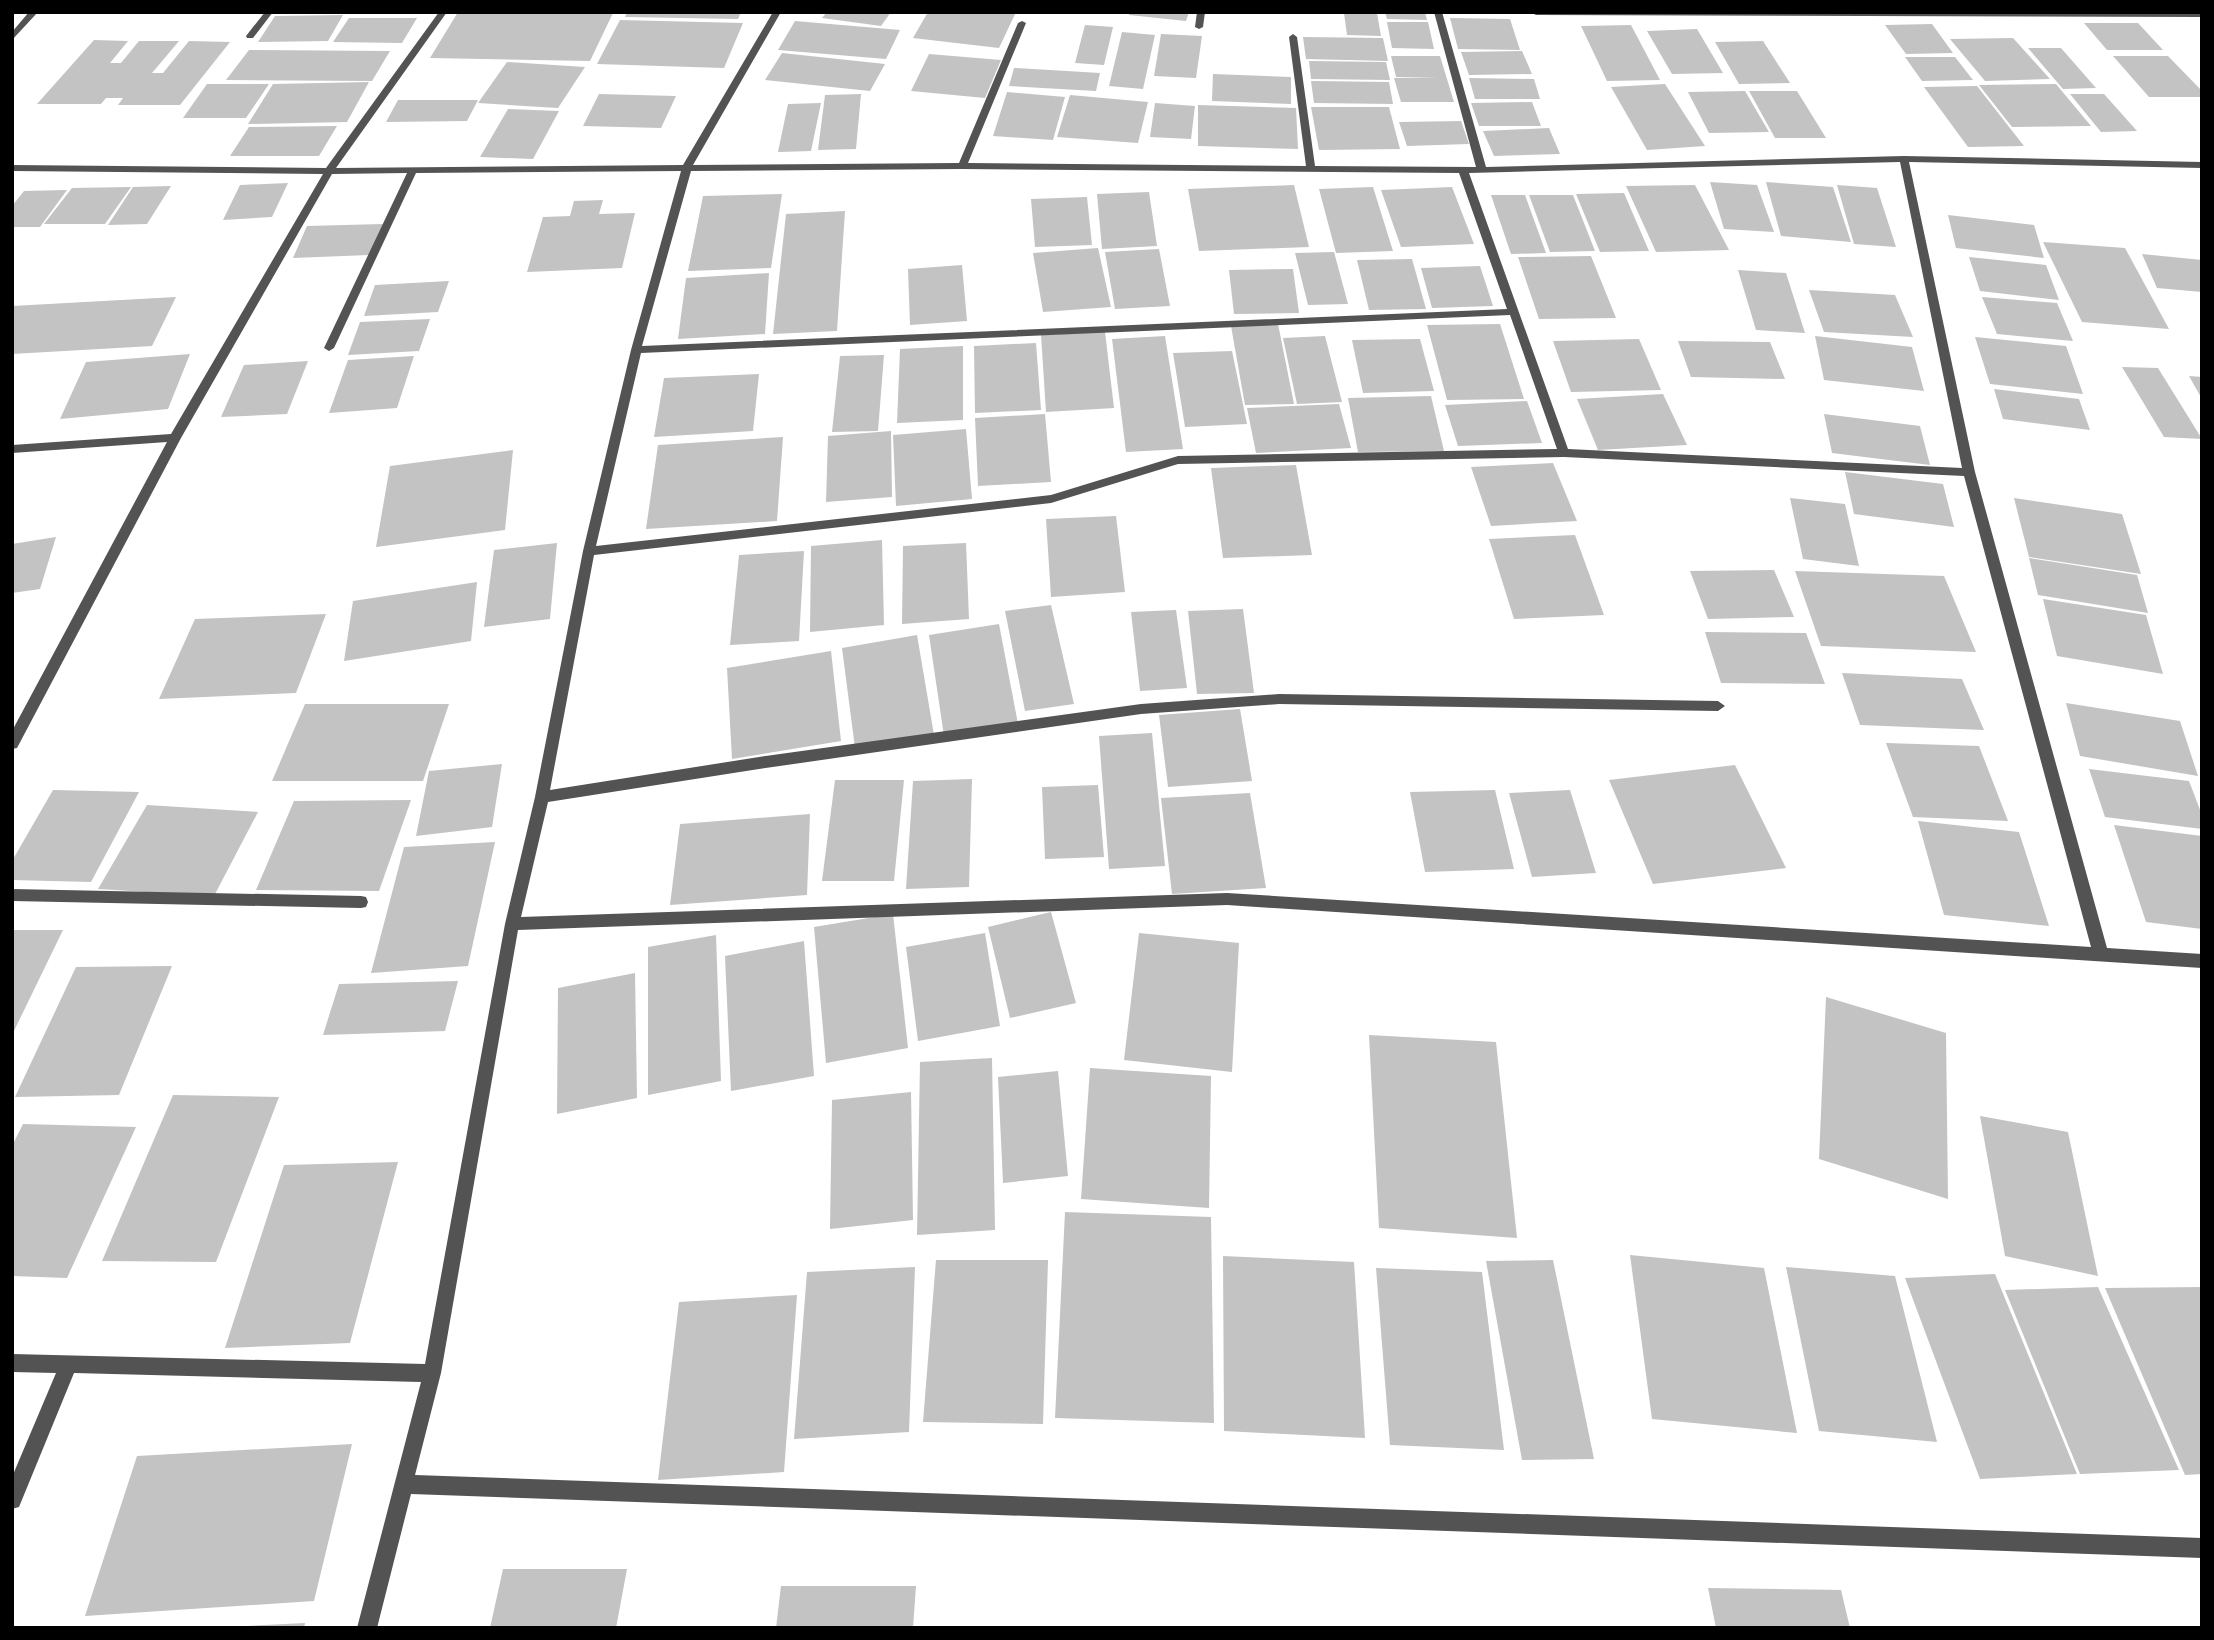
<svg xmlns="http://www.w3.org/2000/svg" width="2214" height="1640" font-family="Commissioner,sans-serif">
	<rect width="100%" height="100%" fill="#fff"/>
	<g fill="#c3c3c3">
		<polygon points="458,12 589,12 613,13 590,61 430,58"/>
		<polygon points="627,12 741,12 738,19 625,17"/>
		<polygon points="827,12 891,12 881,26 822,18"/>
		<polygon points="928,12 1016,12 999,48 913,38"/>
		<polygon points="1130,12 1189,12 1186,21 1129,15"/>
		<polygon points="1385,12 1425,12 1427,20 1387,19"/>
		<polygon points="1344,13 1377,13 1381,36 1347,35"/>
		<polygon points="343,15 328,41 258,42 275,16"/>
		<polygon points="349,18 417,18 402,43 333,42"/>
		<polygon points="1450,18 1510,19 1520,50 1458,49"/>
		<polygon points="620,20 743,23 724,68 597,64"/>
		<polygon points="795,21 900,30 886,59 778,50"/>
		<polygon points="1387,22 1428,22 1434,49 1392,48"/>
		<polygon points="2084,23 2138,23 2163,50 2107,50"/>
		<polygon points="1932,24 1953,53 1906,54 1885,25"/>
		<polygon points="1085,25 1113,27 1104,65 1075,63"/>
		<polygon points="1631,25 1660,80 1607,81 1581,26"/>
		<polygon points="1697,29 1723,73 1672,74 1647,31"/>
		<polygon points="1122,32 1155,35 1143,89 1109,86"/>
		<polygon points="1161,34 1202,36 1196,78 1154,76"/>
		<polygon points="1303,37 1383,38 1388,61 1306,59"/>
		<polygon points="2013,38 2050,79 1985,81 1950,39"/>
		<polygon points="94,40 128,41 110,63 121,63 139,41 179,41 152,73 163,73 189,41 230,42 180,105 118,105 123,98 106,98 101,104 37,104"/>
		<polygon points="1763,41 1790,83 1739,84 1715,42"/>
		<polygon points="2028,48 2061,48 2096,88 2063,89"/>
		<polygon points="249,50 390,51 372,81 226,80"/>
		<polygon points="1522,51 1532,74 1469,75 1461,52"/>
		<polygon points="782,53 885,64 870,91 765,80"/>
		<polygon points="929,54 1001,60 985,98 911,91"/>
		<polygon points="1391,56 1440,56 1454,102 1401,102 1394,78 1439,77 1396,77"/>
		<polygon points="2113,56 2168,56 2202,91 2202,97 2149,97"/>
		<polygon points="1905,57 1955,57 1973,80 1922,81"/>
		<polygon points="1309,61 1386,62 1390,80 1311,79"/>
		<polygon points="507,62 585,67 558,108 478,103"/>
		<polygon points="1014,68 1100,73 1096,91 1009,86"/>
		<polygon points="1213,74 1291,77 1291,104 1212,101"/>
		<polygon points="1469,78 1534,79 1540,99 1475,99"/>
		<polygon points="1311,81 1389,82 1393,104 1314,103"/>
		<polygon points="369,82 347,122 248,124 273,84"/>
		<polygon points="207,84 269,84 246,118 183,118"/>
		<polygon points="1665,84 1705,146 1647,150 1611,87"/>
		<polygon points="2056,84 2091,126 2012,127 1979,85"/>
		<polygon points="1977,86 2024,146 1968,147 1924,87"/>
		<polygon points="1745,91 1769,132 1709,133 1688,92"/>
		<polygon points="1749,91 1797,91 1826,138 1775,138"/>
		<polygon points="1007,92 1065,97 1053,140 993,136"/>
		<polygon points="599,94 676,96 661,128 583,126"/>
		<polygon points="861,94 856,149 818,150 825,95"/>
		<polygon points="2070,94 2104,94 2137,131 2101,132"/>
		<polygon points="1070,95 1148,102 1138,143 1057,137"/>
		<polygon points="398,100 478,100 467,121 386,122"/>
		<polygon points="1532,102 1541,126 1479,126 1471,103"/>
		<polygon points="821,103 811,151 778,152 788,104"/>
		<polygon points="1155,103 1195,106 1191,139 1150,137"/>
		<polygon points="1198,105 1296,108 1298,149 1198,146"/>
		<polygon points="1311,107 1389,107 1400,149 1319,150"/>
		<polygon points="508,109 559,111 533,159 480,157"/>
		<polygon points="1461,121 1469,144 1407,146 1399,122"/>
		<polygon points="337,126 319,156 230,156 249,127"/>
		<polygon points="1549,128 1560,154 1494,156 1483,131"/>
		<polygon points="1710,182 1757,185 1774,232 1724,229"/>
		<polygon points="1766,182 1833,187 1851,242 1781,236"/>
		<polygon points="288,183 272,217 223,220 240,185"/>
		<polygon points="1294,185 1309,247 1199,251 1188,189"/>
		<polygon points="1695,185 1729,250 1656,252 1626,186"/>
		<polygon points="1837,185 1877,188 1896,247 1854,244"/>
		<polygon points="171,186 147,224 108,225 133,187"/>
		<polygon points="131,187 105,224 44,224 72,188"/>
		<polygon points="1373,187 1393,251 1336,253 1319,189"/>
		<polygon points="1452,187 1474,244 1401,247 1381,190"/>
		<polygon points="67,190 40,227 12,227 12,206 24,191"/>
		<polygon points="1149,192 1157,246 1102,249 1097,194"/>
		<polygon points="1624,193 1649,251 1600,252 1576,194"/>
		<polygon points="782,194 771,268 688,271 703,196"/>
		<polygon points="1491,195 1525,195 1546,253 1511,254"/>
		<polygon points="1529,195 1573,195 1595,251 1550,252"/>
		<polygon points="1087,197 1092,245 1035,247 1031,199"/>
		<polygon points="603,200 599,214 635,213 622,268 527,272 543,217 570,216 574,201"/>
		<polygon points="845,211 837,331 773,334 786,214"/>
		<polygon points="1948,215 2034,225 2044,258 1956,248"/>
		<polygon points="383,224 369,255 293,258 307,226"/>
		<polygon points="2043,242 2125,248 2169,329 2082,322"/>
		<polygon points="1098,248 1111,307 1043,312 1033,253"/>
		<polygon points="1159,249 1170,306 1115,309 1105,252"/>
		<polygon points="1334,252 1348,304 1308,305 1295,253"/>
		<polygon points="2142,254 2202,260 2202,292 2157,288"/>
		<polygon points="1591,256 1616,318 1539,319 1518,257"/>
		<polygon points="1969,257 2046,265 2059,300 1980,291"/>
		<polygon points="1412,259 1426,309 1369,310 1357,260"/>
		<polygon points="962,265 967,321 910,325 908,269"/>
		<polygon points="1480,266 1493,306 1432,308 1421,268"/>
		<polygon points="1293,269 1299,313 1234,314 1229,270"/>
		<polygon points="1738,270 1786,273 1805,333 1756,330"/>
		<polygon points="769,273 765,334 678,339 686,278"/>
		<polygon points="449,281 438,312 364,316 375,285"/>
		<polygon points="1809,290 1895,295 1913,337 1824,332"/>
		<polygon points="176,297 152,346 12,354 12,306"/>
		<polygon points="1982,297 2057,303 2073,341 1997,334"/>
		<polygon points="430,319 419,351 348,355 360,322"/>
		<polygon points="1278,324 1294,404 1245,405 1231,326"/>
		<polygon points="1500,324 1524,399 1447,400 1427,325"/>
		<polygon points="1105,332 1114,408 1046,412 1041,335"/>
		<polygon points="1165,336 1183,449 1126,452 1112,339"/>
		<polygon points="1325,336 1342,402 1297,404 1283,338"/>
		<polygon points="1815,336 1912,347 1924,391 1824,380"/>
		<polygon points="1975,337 2066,346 2083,394 1990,384"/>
		<polygon points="1420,339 1434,391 1363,393 1352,340"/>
		<polygon points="1639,339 1661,390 1571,392 1553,341"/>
		<polygon points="1678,341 1770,342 1785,379 1691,377"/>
		<polygon points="1036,343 1041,410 975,413 974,346"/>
		<polygon points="963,346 963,420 897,423 900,349"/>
		<polygon points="1232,351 1247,424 1185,427 1173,353"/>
		<polygon points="190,354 168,409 60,419 86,362"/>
		<polygon points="884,355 878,431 832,432 840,356"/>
		<polygon points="414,356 397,408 329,413 348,360"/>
		<polygon points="308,361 287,414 221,417 244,365"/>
		<polygon points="2122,367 2158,368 2202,439 2164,437"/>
		<polygon points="759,374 753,431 654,437 664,378"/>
		<polygon points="2189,376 2202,377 2202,399"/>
		<polygon points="1994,389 2079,399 2090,430 2003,419"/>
		<polygon points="1663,394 1687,445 1598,450 1577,399"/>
		<polygon points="1431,396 1444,451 1358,452 1348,398"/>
		<polygon points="1527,401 1542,443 1458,446 1445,405"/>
		<polygon points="1339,404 1351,448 1256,453 1247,408"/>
		<polygon points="1045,414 1051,482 978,486 975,418"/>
		<polygon points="1824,414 1920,426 1930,465 1832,453"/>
		<polygon points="966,429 972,499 896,506 893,435"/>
		<polygon points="891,431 892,497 826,502 828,436"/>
		<polygon points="783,437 777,521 646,529 658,445"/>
		<polygon points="513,450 505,530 376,547 390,466"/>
		<polygon points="1553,463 1577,521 1491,526 1471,467"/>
		<polygon points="1296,465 1312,555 1223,558 1211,468"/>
		<polygon points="1845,472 1943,484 1954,527 1854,514"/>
		<polygon points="1790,498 1845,504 1859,566 1803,559"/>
		<polygon points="2014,498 2122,514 2141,574 2029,557"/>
		<polygon points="1116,516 1125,592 1051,597 1046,519"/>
		<polygon points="1575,535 1604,615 1514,619 1489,539"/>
		<polygon points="56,537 40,589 12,593 12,544"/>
		<polygon points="882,540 884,625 810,632 811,546"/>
		<polygon points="557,543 550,619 484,627 494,550"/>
		<polygon points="966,543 969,619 902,624 903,546"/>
		<polygon points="804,551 799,641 730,645 739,555"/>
		<polygon points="2029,558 2137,575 2148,613 2038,595"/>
		<polygon points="1774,570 1794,617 1708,619 1690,571"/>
		<polygon points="1795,571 1944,576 1976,652 1821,646"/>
		<polygon points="477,582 471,641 344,661 353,601"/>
		<polygon points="2043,599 2146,615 2163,674 2057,656"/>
		<polygon points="1051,605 1074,704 1025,711 1005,611"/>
		<polygon points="1243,609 1254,693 1197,694 1188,611"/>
		<polygon points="1176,610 1187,688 1140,691 1131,612"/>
		<polygon points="326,614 296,693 159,699 195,619"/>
		<polygon points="999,624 1018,724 944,736 929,635"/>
		<polygon points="1705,632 1806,633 1825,684 1721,683"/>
		<polygon points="917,635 934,735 855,748 842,648"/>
		<polygon points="831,651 841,741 732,759 727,668"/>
		<polygon points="1842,673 1962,679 1984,730 1860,725"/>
		<polygon points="2066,703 2180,721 2198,776 2080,756"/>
		<polygon points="305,704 449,704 423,781 272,781"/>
		<polygon points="1240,709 1252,781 1168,787 1159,715"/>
		<polygon points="1152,733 1165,866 1109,869 1099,736"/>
		<polygon points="1886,743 1979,746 2008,821 1913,817"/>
		<polygon points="502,764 492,827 416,836 429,771"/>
		<polygon points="1735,765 1786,868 1653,884 1609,780"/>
		<polygon points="2089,769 2189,781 2202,815 2202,829 2105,817"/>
		<polygon points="972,779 969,887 906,889 913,781"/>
		<polygon points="835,780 904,780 894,881 822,881"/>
		<polygon points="1098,785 1104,857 1045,859 1042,787"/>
		<polygon points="53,790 139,792 91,882 12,880 12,861"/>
		<polygon points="1495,790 1514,869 1425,872 1410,792"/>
		<polygon points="1570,790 1596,873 1532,877 1509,793"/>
		<polygon points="1250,793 1266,888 1172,894 1161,798"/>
		<polygon points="411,800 379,891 256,890 294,801"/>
		<polygon points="147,805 258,812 214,896 98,889"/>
		<polygon points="810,814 807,895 670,905 680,824"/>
		<polygon points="1918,821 2019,832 2049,926 1944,915"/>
		<polygon points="2114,825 2202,836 2202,929 2146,922"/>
		<polygon points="495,842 468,966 371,973 404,847"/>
		<polygon points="1051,912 1076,1003 1010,1018 988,927"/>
		<polygon points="893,914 908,1048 826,1063 814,927"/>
		<polygon points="12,930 63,930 12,1035"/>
		<polygon points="985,933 1000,1026 918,1041 906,947"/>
		<polygon points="1139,933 1239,943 1232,1072 1124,1060"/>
		<polygon points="716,935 721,1081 648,1095 648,947"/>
		<polygon points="804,941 814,1076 731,1091 725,956"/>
		<polygon points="172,966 119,1095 15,1097 76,967"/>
		<polygon points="635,973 637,1098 557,1114 558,988"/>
		<polygon points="458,981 445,1031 323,1035 339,984"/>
		<polygon points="1826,997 1946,1033 1948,1199 1819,1159"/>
		<polygon points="1369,1035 1496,1042 1517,1238 1379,1228"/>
		<polygon points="992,1058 995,1230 917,1235 920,1062"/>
		<polygon points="1090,1068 1211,1076 1209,1208 1081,1199"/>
		<polygon points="1058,1071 1068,1176 1003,1183 998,1077"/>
		<polygon points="911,1092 913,1220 830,1229 832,1100"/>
		<polygon points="173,1095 279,1097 216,1262 102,1261"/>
		<polygon points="1980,1116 2068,1132 2098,1276 2005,1256"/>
		<polygon points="23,1124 136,1127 67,1278 12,1276 12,1146"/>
		<polygon points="398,1162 350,1343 225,1348 284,1165"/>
		<polygon points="1065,1212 1211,1217 1214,1423 1055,1418"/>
		<polygon points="1630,1255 1764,1268 1797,1433 1652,1419"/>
		<polygon points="1223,1256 1354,1262 1365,1438 1224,1431"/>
		<polygon points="936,1260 1048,1260 1043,1424 923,1422"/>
		<polygon points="1553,1260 1594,1459 1522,1460 1486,1261"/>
		<polygon points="915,1267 909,1432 794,1439 807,1272"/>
		<polygon points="1786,1267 1895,1276 1937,1442 1819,1431"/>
		<polygon points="1376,1268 1482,1272 1504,1450 1390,1445"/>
		<polygon points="1995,1274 2077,1474 1980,1479 1905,1278"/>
		<polygon points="2098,1287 2179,1470 2080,1474 2005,1290"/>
		<polygon points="2202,1287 2202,1474 2185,1475 2105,1288"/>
		<polygon points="797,1295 784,1472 658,1480 679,1302"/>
		<polygon points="352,1444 314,1601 85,1616 137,1456"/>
		<polygon points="503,1569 627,1569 616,1628 490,1628"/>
		<polygon points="781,1586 916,1586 913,1628 776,1628"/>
		<polygon points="1708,1588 1841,1590 1850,1628 1716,1628"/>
		<polygon points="305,1623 304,1628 246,1628 246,1626"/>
	</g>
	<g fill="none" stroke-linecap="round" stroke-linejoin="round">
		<g fill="#535353" fill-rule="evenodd">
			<polygon points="29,12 38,12 12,40 12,32"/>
			<polygon points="265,12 273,12 253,38 247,38 246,36"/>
			<path d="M 439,12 L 447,12 L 336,168 L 683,165 L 773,12 L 781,12 L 693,165 L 959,163 L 1018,23 L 1022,21 L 1026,23 L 968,163 L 1306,166 L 1289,37 L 1293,34 L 1297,37 L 1315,166 L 1476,167 L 1434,12 L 1442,12 L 1486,167 L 1904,156 L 2202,162 L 2202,168 L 1909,162 L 1975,472 L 2107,948 L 2202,954 L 2202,968 L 1227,905 L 518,930 L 441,1373 L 415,1475 L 2202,1538 L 2202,1558 L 411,1494 L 377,1628 L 357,1628 L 421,1382 L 74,1373 L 19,1507 L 12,1509 L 12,1477 L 56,1373 L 12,1372 L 12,1354 L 425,1364 L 505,924 L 535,797 L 583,551 L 631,350 L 681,171 L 416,173 L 334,348 L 329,351 L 324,348 L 407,173 L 332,174 L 181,438 L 17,748 L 12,749 L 12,731 L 167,442 L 12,453 L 12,445 L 171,434 L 323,174 L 12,171 L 12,165 L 326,168 ZM 1900,162 L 1962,468 L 1568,449 L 1469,173 ZM 962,169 L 1459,173 L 1507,309 L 642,346 L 691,171 ZM 1510,315 L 1557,449 L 1178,456 L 1051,495 L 596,546 L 641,353 ZM 1564,457 L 1964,476 L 2091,947 L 1227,893 L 521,917 L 548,802 L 759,769 L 1141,714 L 1279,704 L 1718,711 L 1725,706 L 1718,701 L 1279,694 L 1141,704 L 759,757 L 550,790 L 594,555 L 1051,503 L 1178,464 Z"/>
			<polygon points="1197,12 1205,12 1203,27 1199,29 1195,27"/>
			<polygon points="1532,13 2202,13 2202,17 1536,15"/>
			<polygon points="12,889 361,896 366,897 368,902 366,907 361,908 12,901"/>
		</g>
	</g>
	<rect width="2214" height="1640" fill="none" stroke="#000000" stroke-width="28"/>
</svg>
